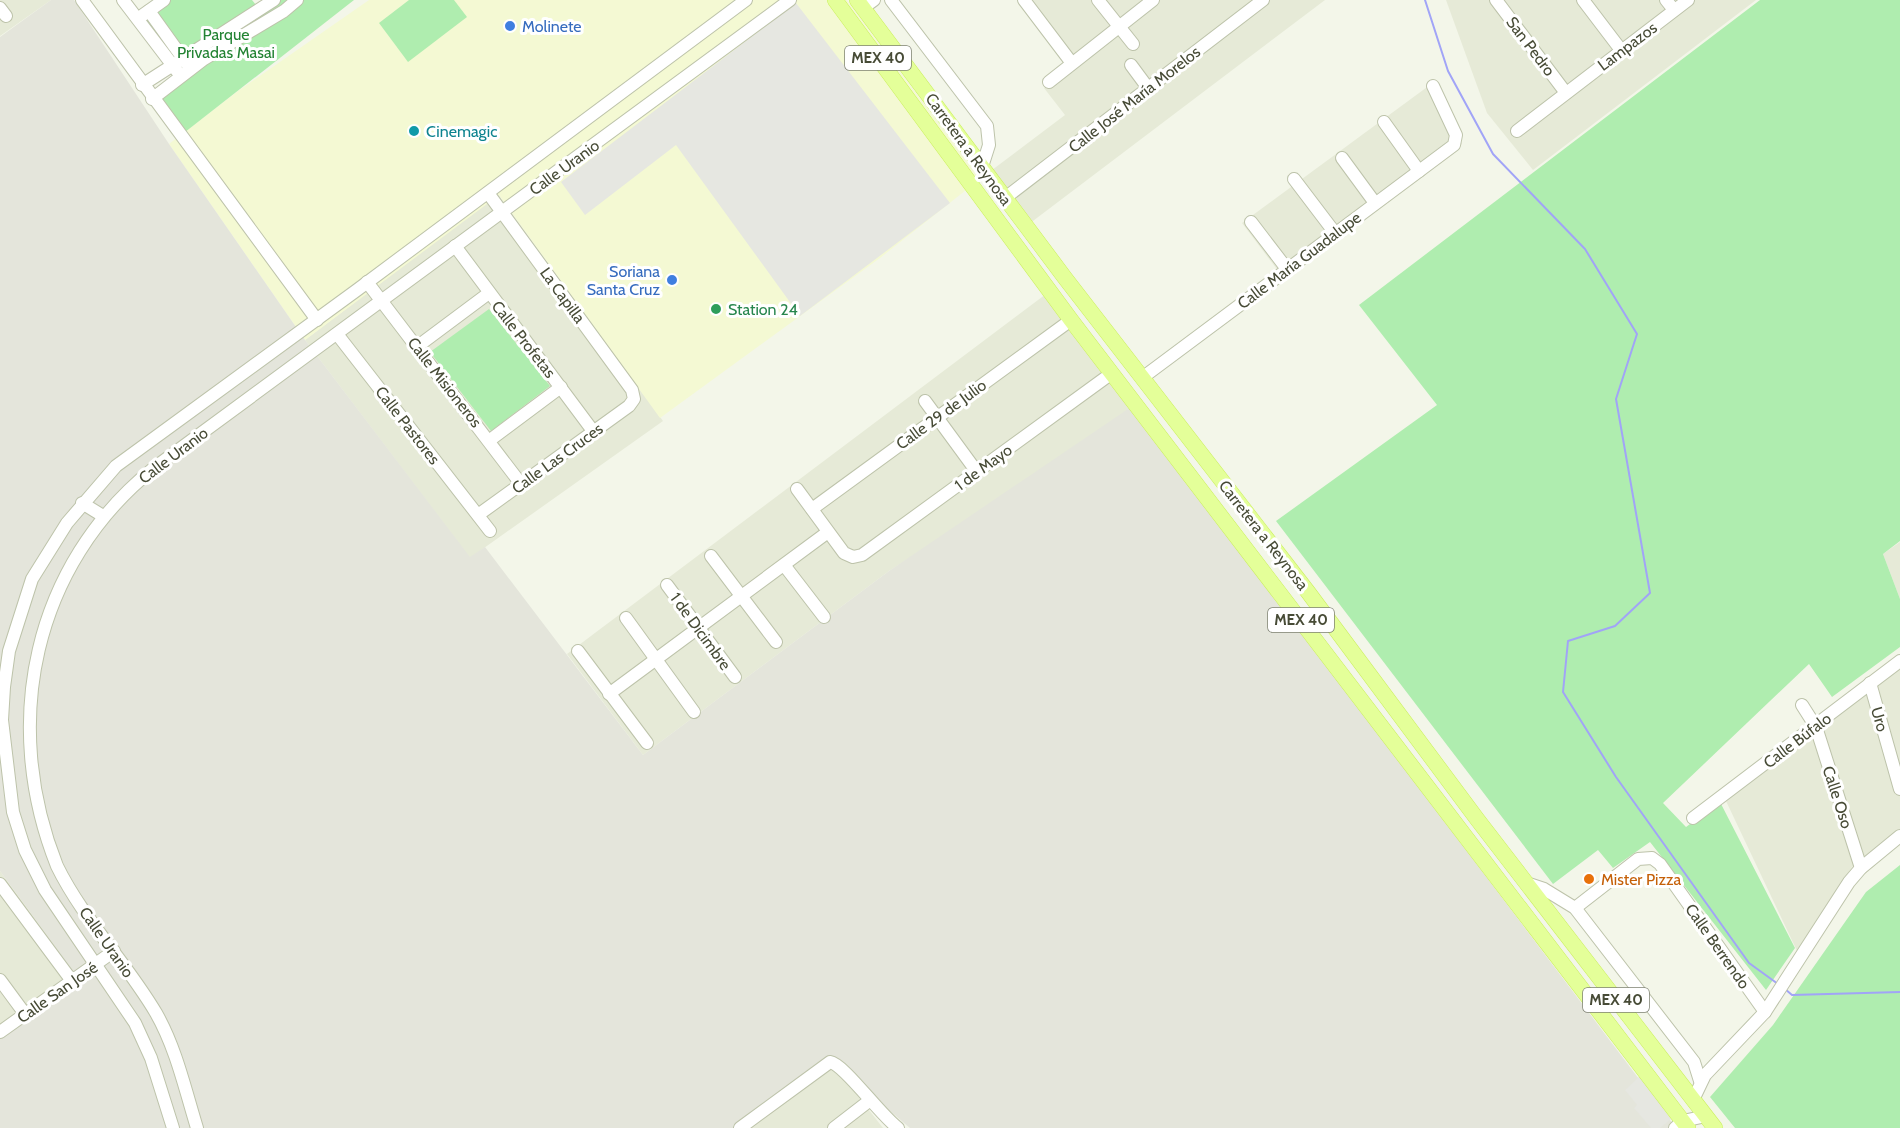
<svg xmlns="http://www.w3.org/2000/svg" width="1900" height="1128" font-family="Cabin,sans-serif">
	<rect width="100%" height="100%" fill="#f3f6e9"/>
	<g fill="#e6ead7">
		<polygon points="0,0 51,0 0,36"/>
		<polygon points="1022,0 1325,0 1021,230 980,179 1065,115 1044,88 1071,65"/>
		<polygon points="1446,0 1756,0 1533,170 1487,113"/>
		<polygon points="1434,82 1462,144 1424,167 1287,269 1285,280 1242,223"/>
		<polygon points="498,194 663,421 470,558 305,340"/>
		<polygon points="1046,294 1131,407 1084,446 889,571 643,755 567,654"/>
		<polygon points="1900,542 1900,599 1883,554"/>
		<polygon points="1900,664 1900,829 1852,867 1798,953 1726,801"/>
		<polygon points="0,871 73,971 0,1026"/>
		<polygon points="829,1059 883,1128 742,1128"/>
	</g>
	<polygon fill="#f4f9d3" points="369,0 847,0 980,179 880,258 660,418 499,195 305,340 169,144 238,91"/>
	<polygon fill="#e4e5db" points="51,0 74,0 169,144 305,340 470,557 485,547 643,755 889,571 1131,407 1676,1128 910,1128 829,1059 733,1128 0,1128 0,1026 73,971 0,871 0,37"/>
	<g fill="#afedaf">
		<polygon points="164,0 252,0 260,10 274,0 354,0 180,136 152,99 190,69 182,58 173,65 137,20"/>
		<polygon points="409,0 454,0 467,17 408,62 379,23"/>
		<polygon points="1760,0 1900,0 1900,541 1883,554 1900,599 1900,647 1832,697 1809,664 1663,803 1686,827 1720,802 1795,948 1766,990 1650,842 1613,868 1598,850 1553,884 1276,521 1437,405 1359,305"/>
		<polygon points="489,309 550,386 491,431 430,352"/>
		<polygon points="1900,865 1900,1128 1735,1128 1710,1097 1773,1025 1866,892"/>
	</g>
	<g fill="#e6e7e1">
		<polygon points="796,3 950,203 800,316 676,145 585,215 561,182"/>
		<polygon points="1640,1076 1671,1119 1660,1128 1651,1128 1634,1108 1637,1105 1625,1090"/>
	</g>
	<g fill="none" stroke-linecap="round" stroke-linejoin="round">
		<g stroke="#a1a4f7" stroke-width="2">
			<polyline points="1425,0 1448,71 1493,154 1585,249 1637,334 1616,399 1650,593 1615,626 1568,641 1563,692 1616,777 1749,963 1778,984"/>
			<polyline points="1785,989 1792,995 1900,992"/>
		</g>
		<g stroke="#bdc3aa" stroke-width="14">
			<g id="minor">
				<polyline points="82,0 317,320"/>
				<polyline points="123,0 177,71"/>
				<polyline points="891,0 987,126 989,145 982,167"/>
				<polyline points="1024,0 1071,62"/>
				<polyline points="1098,0 1133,44"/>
				<polyline points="1496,0 1566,93"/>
				<polyline points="1583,0 1621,50"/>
				<polyline points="1666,0 1674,10"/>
				<polyline points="0,8 6,16"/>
				<polyline points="863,8 874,0"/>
				<polyline points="149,11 187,64"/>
				<polyline points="143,15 164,0"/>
				<polyline points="1131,65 1148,88"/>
				<polyline points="1049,82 1153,0"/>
				<polyline points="142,85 274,0"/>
				<polyline points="152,99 204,59 284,11 297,0"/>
				<polyline points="1384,122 1419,171"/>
				<polyline points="1517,131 1688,0"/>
				<polyline points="1342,158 1375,203"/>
				<polyline points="1294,179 1335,233"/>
				<polyline points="1005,198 1263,0"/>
				<polyline points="1251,222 1287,269"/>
				<polyline points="455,246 593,431"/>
				<polyline points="367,282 521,484"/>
				<polyline points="337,334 490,531"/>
				<polyline points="418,346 489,293"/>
				<polyline points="1142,378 1454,145 1456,135 1433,86"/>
				<polyline points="925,401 977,472"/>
				<polyline points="490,440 561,387"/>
				<polyline points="797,489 844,553 853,557 862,555 1112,373"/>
				<polyline points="82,503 103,516"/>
				<polyline points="812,509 1071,320"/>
				<polyline points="478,515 629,406 634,399 632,390 488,193"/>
				<polyline points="711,556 776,642"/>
				<polyline points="784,565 824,617"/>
				<polyline points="667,585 735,677"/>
				<polyline points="626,618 694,712"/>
				<polyline points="578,651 647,743"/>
				<polyline points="1870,683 1900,789"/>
				<polyline points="609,694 828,532"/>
				<polyline points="1802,705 1816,727 1861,868"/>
				<polyline points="1693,818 1900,661"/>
				<polyline points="1526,883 1544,889 1575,908 1694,1062 1700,1081"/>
				<polyline points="0,884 72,981"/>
				<polyline points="1575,908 1638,859 1652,858 1660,864 1765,1012"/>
				<polyline points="0,980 25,1014"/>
				<polyline points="0,1032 114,951"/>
				<polyline points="1693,1100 1705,1075 1765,1012 1849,882 1861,868 1900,836"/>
				<polyline points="173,1128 151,1058 135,1023 45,890 25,850 13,812 2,720 4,687 9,651 32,579 67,523 116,466 357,290 746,0"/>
				<path d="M 197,1128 C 185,1089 176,1048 156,1013 C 126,962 83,919 57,866 C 0,723 33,565 154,468 L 790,0"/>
				<path d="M 740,1128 L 830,1062 C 844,1064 880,1115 898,1128"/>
				<polyline points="834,1128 869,1101"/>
				<polyline points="1675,1128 1683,1121 1706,1116"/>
			</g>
		</g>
		<g stroke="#cbef5e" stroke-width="16">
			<g id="major">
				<polyline points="835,0 1071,320 1688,1128"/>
				<polyline points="857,0 1065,278 1308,592 1477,819 1715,1128"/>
			</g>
		</g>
		<use href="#minor" stroke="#fff" stroke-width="12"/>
		<use href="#major" stroke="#e4ff99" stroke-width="15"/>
	</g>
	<g fill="#3f7fe0" stroke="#fff" stroke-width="2">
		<circle cx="510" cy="26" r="6"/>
		<circle cx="672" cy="280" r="6"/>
	</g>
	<circle fill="#0f9aa8" stroke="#fff" stroke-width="2" cx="414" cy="131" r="6"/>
	<circle fill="#2e9e5b" stroke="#fff" stroke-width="2" cx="716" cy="309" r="6"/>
	<circle fill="#e8710a" stroke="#fff" stroke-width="2" cx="1589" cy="879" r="6"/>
	<g text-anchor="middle" stroke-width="6" stroke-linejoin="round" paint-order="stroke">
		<g fill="#fff" stroke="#7e8172" stroke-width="1.5">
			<rect x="845" y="46" width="66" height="24" rx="4.5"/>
			<rect x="1268" y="608" width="66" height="24" rx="4.5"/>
			<rect x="1583" y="988" width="66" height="24" rx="4.5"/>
		</g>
		<g font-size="15" font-weight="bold" fill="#474b36">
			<text x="878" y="63">MEX 40</text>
			<text x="1301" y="625">MEX 40</text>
			<text x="1616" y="1005">MEX 40</text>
		</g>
		<g font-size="16" fill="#366cbe" stroke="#fff" text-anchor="start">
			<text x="522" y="32">Molinete</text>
			<text x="660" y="277" text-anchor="end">Soriana<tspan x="660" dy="18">Santa Cruz</tspan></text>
		</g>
		<g font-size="16" fill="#238333" stroke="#fff">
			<text x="226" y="40">Parque<tspan x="226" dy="18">Privadas Masai</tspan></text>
		</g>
		<g font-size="16" fill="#474b36" stroke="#fff">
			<text transform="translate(1531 46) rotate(53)" y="6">San Pedro</text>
			<text transform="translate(1627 46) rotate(-37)" y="6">Lampazos</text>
			<text transform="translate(1134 99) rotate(-38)" y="6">Calle José María Morelos</text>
			<text transform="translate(969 149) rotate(54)" y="6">Carretera a Reynosa</text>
			<text transform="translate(564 167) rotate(-36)" y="6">Calle Uranio</text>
			<text transform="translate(1299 260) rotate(-37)" y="6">Calle María Guadalupe</text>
			<text transform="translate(563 295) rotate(54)" y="6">La Capilla</text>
			<text transform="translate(524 339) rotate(52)" y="6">Calle Profetas</text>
			<text transform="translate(445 382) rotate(52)" y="6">Calle Misioneros</text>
			<text transform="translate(941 414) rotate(-36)" y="6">Calle 29 de Julio</text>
			<text transform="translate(408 425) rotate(52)" y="6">Calle Pastores</text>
			<text transform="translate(173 455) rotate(-37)" y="6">Calle Uranio</text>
			<text transform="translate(557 458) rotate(-36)" y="6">Calle Las Cruces</text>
			<text transform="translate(983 467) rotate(-36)" y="6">1 de Mayo</text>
			<text transform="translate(1264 535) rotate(52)" y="6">Carretera a Reynosa</text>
			<text transform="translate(701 631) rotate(54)" y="6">1 de Dicimbre</text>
			<text transform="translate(1880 719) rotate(74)" y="6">Uro</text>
			<text transform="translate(1797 740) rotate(-37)" y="6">Calle Búfalo</text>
			<text transform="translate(1838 797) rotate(72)" y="6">Calle Oso</text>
			<text transform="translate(107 942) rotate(55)" y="6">Calle Uranio</text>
			<text transform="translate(1718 946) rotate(55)" y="6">Calle Berrendo</text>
			<text transform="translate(57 992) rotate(-35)" y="6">Calle San José</text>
		</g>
		<g font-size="16" fill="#0d838f" stroke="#fff" text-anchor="start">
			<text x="426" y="137">Cinemagic</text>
		</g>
		<g font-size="16" fill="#27864d" stroke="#fff" text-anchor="start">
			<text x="728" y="315">Station 24</text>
		</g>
		<g font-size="16" fill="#c56008" stroke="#fff" text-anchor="start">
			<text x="1601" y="885">Mister Pizza</text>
		</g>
	</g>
</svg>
